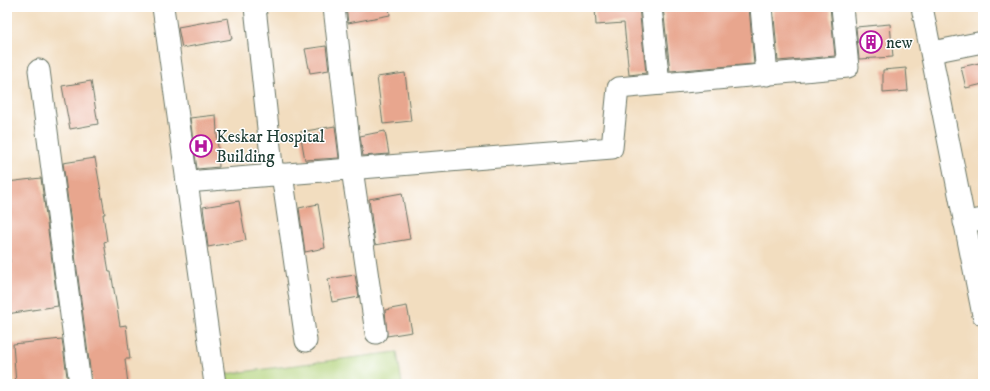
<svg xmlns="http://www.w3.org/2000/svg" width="990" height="391" font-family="'IM FELL DW Pica',serif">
	<rect width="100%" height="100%" fill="#fff"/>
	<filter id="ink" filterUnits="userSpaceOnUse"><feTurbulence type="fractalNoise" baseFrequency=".025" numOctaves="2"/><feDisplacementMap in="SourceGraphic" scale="8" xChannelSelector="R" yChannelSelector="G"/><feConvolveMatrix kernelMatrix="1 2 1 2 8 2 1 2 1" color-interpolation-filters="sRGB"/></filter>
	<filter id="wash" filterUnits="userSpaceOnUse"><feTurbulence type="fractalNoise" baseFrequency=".012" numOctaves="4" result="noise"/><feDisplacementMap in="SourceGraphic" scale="16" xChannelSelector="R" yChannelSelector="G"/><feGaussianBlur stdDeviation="0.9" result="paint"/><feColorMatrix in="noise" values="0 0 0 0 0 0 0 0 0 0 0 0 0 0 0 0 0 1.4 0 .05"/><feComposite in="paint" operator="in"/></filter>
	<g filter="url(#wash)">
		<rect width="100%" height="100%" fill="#f2ddbf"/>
		<polygon fill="#b1d178" stroke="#688756" points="397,352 402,384 227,384 226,374"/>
		<g id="blocks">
			<g fill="#e8a68e">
				<polygon points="346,7 389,7 390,15 348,23"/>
				<polygon points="595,7 639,7 646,73 629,75 624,23 596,25"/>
				<polygon points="663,7 749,7 754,64 670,71"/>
				<polygon points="773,7 830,7 835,56 778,61"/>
				<polygon points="228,18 232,39 182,48 178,27"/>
				<polygon points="890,24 893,57 859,59 856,27"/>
				<polygon points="326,46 329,70 310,73 305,49"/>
				<polygon points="979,63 983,84 966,88 961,67"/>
				<polygon points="906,68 908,91 883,93 883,70"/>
				<polygon points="405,73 411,121 383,124 377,77"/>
				<polygon points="91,81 98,124 70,129 62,86"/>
				<polygon points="216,115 219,167 197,169 190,118"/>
				<polygon points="335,126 339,158 305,160 300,132"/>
				<polygon points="385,131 389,154 363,156 360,136"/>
				<polygon points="95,158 105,214 103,214 107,241 104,242 109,272 111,272 120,326 126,325 130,359 125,359 128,384 92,384 63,163"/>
				<polygon points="41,178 58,306 7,314 7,263 10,262 7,239 7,182"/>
				<polygon points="402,193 410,239 375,245 369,199"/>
				<polygon points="239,201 246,240 208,247 203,207"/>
				<polygon points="318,204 325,248 305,252 299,208"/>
				<polygon points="355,275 359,297 332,302 328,279"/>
				<polygon points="407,306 412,332 387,336 385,310"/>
				<polygon points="62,339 68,384 16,384 13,344"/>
			</g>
		</g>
	</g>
	<g filter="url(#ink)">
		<use href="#blocks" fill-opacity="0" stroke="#697565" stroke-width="1"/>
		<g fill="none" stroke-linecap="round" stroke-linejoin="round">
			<g stroke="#697565" stroke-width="23">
				<g id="street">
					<polyline points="163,7 187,182 612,148 618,88 848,67 842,7"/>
					<polyline points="255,7 273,175"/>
					<polyline points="334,7 352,169 376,333"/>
					<polyline points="651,7 659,84"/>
					<polyline points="761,7 767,75"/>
					<polyline points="922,7 983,315"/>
					<polyline points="932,52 983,42"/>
					<polyline points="39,70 80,384"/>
					<polyline points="282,174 306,341"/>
					<polyline points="187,182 215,384"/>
					<polyline points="964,222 983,219"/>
				</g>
			</g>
			<use href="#street" stroke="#fff" stroke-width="21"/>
		</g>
	</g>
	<defs>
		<g id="building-ring" transform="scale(1.15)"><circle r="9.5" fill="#fff" stroke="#b5179e" stroke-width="1.5"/><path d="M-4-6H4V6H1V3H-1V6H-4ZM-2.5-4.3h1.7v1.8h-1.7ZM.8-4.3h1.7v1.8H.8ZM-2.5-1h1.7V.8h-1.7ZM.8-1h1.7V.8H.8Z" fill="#b5179e"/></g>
		<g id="hospital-ring" transform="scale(1.15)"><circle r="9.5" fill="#fff" stroke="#b5179e" stroke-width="1.5"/><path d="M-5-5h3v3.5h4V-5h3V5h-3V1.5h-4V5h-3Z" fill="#b5179e"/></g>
	</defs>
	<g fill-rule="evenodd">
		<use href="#building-ring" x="871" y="42"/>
		<use href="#hospital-ring" x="201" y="146"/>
	</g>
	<g text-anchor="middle" stroke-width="3" stroke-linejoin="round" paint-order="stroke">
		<g font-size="17" fill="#1f3d34" stroke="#fff" text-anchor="start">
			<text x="886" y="48">new</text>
			<text x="216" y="142">Keskar Hospital<tspan x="216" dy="20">Building</tspan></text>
		</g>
	</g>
	<rect width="990" height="391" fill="none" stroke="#fff" stroke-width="24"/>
</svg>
